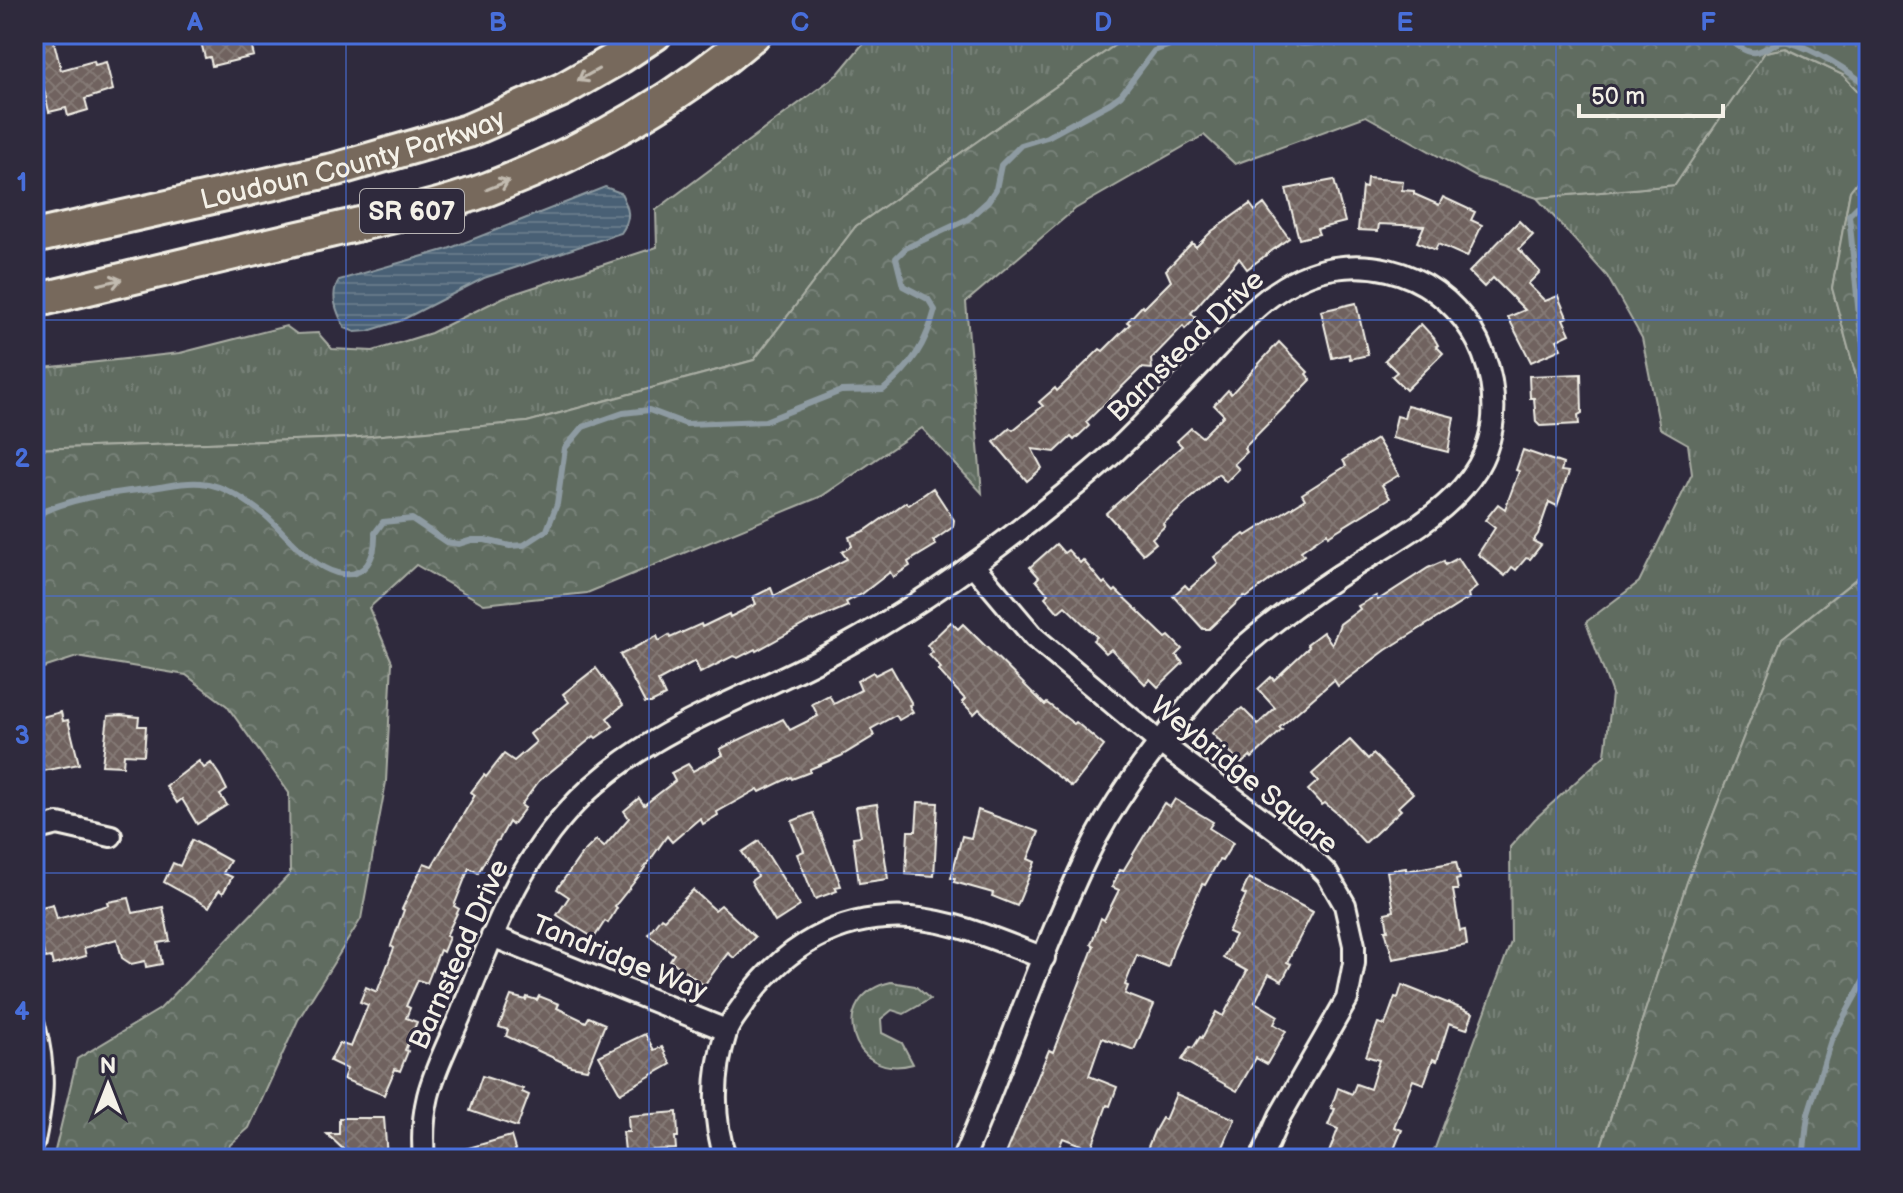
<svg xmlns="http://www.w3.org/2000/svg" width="1903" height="1193" font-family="'Balsamiq Sans',sans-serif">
	<defs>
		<pattern id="grass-tufts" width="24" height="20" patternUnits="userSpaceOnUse" patternTransform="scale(2)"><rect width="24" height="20" fill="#606c61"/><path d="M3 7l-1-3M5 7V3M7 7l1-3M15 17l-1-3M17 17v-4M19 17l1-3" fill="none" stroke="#778178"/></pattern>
		<pattern id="forest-crowns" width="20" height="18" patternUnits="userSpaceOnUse" patternTransform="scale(2)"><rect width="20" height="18" fill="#606c61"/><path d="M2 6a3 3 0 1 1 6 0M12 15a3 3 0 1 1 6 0" fill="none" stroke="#778178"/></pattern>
		<pattern id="water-rules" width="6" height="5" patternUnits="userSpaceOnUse" patternTransform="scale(2)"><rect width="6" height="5" fill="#4a6174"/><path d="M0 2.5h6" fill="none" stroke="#657888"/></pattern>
		<pattern id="building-cross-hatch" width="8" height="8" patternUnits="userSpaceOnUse" patternTransform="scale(2)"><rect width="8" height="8" fill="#6f625e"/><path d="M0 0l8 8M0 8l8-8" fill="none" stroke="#847975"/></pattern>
	</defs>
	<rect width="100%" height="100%" fill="#2f2a3d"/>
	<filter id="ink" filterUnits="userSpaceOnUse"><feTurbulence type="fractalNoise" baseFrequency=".0125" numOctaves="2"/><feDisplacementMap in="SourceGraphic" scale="16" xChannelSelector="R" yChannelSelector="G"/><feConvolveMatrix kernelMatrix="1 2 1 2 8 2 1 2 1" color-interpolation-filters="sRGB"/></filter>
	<g filter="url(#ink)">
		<g fill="url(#grass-tufts)" stroke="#aaaea4" stroke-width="2">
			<polygon points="871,34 1131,34 856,226 754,360 527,422 349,438 34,449 34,369 180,353 286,326 297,334 318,333 332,349 373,351 431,333 504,297 657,247 656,210 838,74"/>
			<polygon points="1785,48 1843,75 1869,103 1869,166 1850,191 1832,288 1866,413 1869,439 1868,569 1782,638 1687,882 1597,1159 1431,1159 1511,942 1510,847 1535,819 1605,755 1612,694 1586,622 1639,582 1692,474 1688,444 1660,428 1642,338 1607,276 1537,198 1674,185 1765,52"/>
			<path d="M 891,982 L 915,986 L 930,999 L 904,1014 L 892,1010 L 881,1019 L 882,1033 L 902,1043 L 913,1064 C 850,1082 826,996 891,982 Z"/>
		</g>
		<g fill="url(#forest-crowns)" stroke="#aaaea4" stroke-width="2">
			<polygon points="1131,34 1869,34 1869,103 1843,75 1786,48 1765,52 1675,185 1537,198 1478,178 1366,116 1235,164 1204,135 1075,209 966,302 982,493 922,428 822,496 587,593 484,604 416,565 369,608 392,662 386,782 361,919 298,1020 249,1128 214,1159 53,1159 77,1059 160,1009 290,874 289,793 227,706 186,675 77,657 34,671 34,449 349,438 527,422 754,360 856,226"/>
			<polygon points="1869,166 1869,413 1866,413 1832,288 1850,191"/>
			<polygon points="1869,569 1869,1156 1867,1159 1597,1159 1687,882 1782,638"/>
		</g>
		<path fill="url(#water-rules)" stroke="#8e9ba2" stroke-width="2" d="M 605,187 L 621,193 C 629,209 632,218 621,233 L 484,278 L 400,321 L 368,331 L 355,332 L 345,328 C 337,313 329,295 339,280 L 448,249 Z"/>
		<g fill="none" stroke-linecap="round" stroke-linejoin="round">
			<g stroke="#8e9ba2" stroke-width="6">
				<path d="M 1268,34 C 1297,45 1309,49 1338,34"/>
				<path d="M 1721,34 C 1730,38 1738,48 1747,51 C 1761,57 1773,39 1788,42 C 1813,48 1850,71 1869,88"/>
				<polyline points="1869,195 1849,215 1860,326 1869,376"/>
				<path d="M 34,516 C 71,497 112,493 153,488 C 168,486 185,481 201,483 C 225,485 248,502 266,516 C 288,535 308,565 337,573 C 366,580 376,556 375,533 L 383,522 L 412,519 L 446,542 L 459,544 L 472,540 L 485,540 L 510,546 L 524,545 L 547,530 L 557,504 L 565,448 L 583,427 L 623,413 L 649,410 L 686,424 L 765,421 L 841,391 L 883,390 C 911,367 926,344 935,310 L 928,299 L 903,286 L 896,258 L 906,248 L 968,219 L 988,201 L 996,189 L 1001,165 L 1021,145 L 1047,137 L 1110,103 L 1121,95 L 1154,51 L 1178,42 L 1216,42 L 1235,34"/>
				<polyline points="1803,1159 1808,1114 1831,1040 1869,971"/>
			</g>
		</g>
		<g fill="url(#building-cross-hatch)" stroke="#f4f1e8" stroke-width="2">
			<polygon points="199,34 286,34 287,40 252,48 254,56 212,66 210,57 205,58"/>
			<polygon points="53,38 61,70 94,61 95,65 106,62 113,90 85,99 88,110 68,116 66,108 49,112 34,43"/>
			<polygon points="1367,178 1403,181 1402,190 1414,191 1414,194 1439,205 1443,197 1475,212 1471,220 1482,225 1467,257 1438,244 1435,250 1417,242 1424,226 1379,224 1378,231 1358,230 1362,187 1366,188"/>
			<polygon points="1334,180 1345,222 1317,229 1319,234 1299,239 1286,189"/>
			<polygon points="1250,204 1255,211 1264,204 1289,238 1247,269 1239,258 1191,313 1196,318 1185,329 1183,326 1151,359 1152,369 1141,368 1086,422 1089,426 1074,440 1071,437 1055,452 1032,449 1042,468 1027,481 994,442 1010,428 1013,430 1043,406 1039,402 1055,388 1057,391 1100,349 1103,351 1130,324 1127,322 1142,306 1144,308 1171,281 1166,270 1192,243 1196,247 1212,231"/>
			<polygon points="1519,221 1533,235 1519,249 1540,272 1528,284 1545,301 1558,296 1567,317 1563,319 1570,334 1557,340 1561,349 1531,362 1508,317 1525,310 1493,278 1484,287 1469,272"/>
			<polygon points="1356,303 1368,355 1350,359 1349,354 1332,358 1321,311"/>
			<polygon points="1421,324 1434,338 1438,345 1436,346 1443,353 1406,390 1392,376 1397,372 1385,360"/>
			<polygon points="1279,342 1308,372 1306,374 1311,380 1244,448 1247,452 1234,464 1239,469 1226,482 1218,474 1163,524 1165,526 1152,538 1156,543 1143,554 1106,513 1182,446 1177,441 1191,428 1202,437 1224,415 1214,405 1228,390 1231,394"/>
			<polygon points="1581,374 1582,413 1578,415 1579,424 1540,426 1536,422 1534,398 1530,398 1529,376"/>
			<polygon points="1407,405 1454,417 1448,452 1392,438 1397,416 1404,418"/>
			<polygon points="1377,439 1399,475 1382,485 1390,498 1328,536 1327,533 1301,551 1304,555 1246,598 1244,596 1209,629 1203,629 1173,596 1185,585 1189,589 1218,563 1214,557 1244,534 1246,536 1305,499 1302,494 1346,466 1343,460"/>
			<polygon points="1523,450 1563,464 1561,471 1569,472 1557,506 1549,502 1538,534 1533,541 1541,545 1530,559 1526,558 1516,570 1512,567 1505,576 1478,554 1495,528 1485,520 1498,504 1505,509 1519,471 1516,470"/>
			<polygon points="933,488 954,520 953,527 933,541 936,545 908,562 910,566 893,577 890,572 862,594 846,602 848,606 813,621 812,620 756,651 755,649 738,658 733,656 700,673 695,661 658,681 665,696 651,703 645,703 620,655 657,636 659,641 669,635 670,638 701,624 702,627 729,614 730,617 756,604 753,597 771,588 774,596 847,559 842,552 852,546 849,537 866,530 906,502 909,505"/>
			<polygon points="1056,544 1064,553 1068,550 1080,563 1083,560 1103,584 1105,582 1114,592 1116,590 1166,638 1169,636 1182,649 1176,655 1183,663 1158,687 1150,679 1145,684 1111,649 1106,653 1093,640 1097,637 1065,606 1058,612 1045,597 1048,594 1036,580 1039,577 1030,567"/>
			<polygon points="1458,558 1477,587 1468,594 1469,598 1386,650 1338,686 1334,680 1279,728 1282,730 1252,758 1250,756 1241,764 1212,733 1242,708 1258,724 1275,708 1258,689 1271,677 1274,680 1309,647 1307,644 1323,632 1332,644 1340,624 1360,609 1358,606 1376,596 1378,600 1428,568 1444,561 1445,565"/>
			<polygon points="951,622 958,629 963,624 1045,705 1047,703 1074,724 1076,722 1104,746 1072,787 1008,738 979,709 974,714 962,702 965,699 938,670 941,668 929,655 933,652 927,645"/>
			<polygon points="891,667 912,704 909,705 913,712 899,720 896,715 871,729 874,736 841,756 810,769 810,772 792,779 791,777 760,792 758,789 717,812 718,815 703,824 700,818 672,842 667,836 639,876 615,906 617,908 608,923 605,921 594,938 557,915 569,897 557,889 581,855 596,840 604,847 629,818 624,811 639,798 644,805 675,781 671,773 688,764 693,771 723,755 720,749 783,719 790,730 818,716 812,704 829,695 834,704 861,690 857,681 873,672 875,675"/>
			<polygon points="596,668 623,705 607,718 613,726 596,738 594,736 539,781 521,805 525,808 512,825 509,822 499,840 496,841 478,873 469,868 454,906 459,909 446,936 449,937 443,952 440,950 427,983 418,980 406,1006 410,1008 406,1018 417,1022 405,1050 408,1051 400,1071 395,1069 384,1095 343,1079 347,1069 330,1061 339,1043 351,1047 368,1005 360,1002 366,987 377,992 394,948 391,946 404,910 402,909 424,863 432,866 475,795 471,792 484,775 486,777 504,754 514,761 536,742 530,734 569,702 563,694"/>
			<polygon points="61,712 63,721 68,720 79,764 43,771 34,737 34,719"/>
			<polygon points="121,715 139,717 138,726 146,726 144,755 124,754 123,766 102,765 108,716"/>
			<polygon points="1350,740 1368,759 1373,754 1413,793 1398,807 1401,810 1365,843 1338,814 1325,803 1322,805 1308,790 1318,781 1312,774"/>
			<polygon points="199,761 204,768 211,763 220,776 227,790 220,795 227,805 197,824 182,799 177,803 166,786"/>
			<polygon points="1175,799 1213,822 1209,828 1233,843 1222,861 1219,860 1205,885 1202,884 1174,947 1168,967 1137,955 1125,985 1128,986 1125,994 1154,1005 1134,1050 1102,1038 1089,1076 1117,1087 1110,1106 1107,1105 1091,1149 1063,1138 1054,1159 1004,1159 1049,1050 1053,1052 1094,946 1091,944 1101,918 1104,920 1119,890 1112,887 1120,870 1123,871 1164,803 1170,807"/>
			<polygon points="918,802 938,803 934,876 906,874 908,831 916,831"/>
			<polygon points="877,804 888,879 859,883 853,837 861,836 856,807"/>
			<polygon points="978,810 1039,832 1028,859 1035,862 1017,906 992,896 993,893 954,882 955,878 951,878 962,836 971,838"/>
			<polygon points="813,813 841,886 835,887 837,891 815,899 797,854 804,851 792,821"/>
			<polygon points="192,840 230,861 223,873 232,877 223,893 219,890 209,907 164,882 173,863 180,866"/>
			<polygon points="759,841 800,906 775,922 751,881 758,876 742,852"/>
			<polygon points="1456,862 1460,879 1456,880 1458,890 1453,890 1460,931 1465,930 1467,945 1393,959 1385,930 1388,930 1385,913 1394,911 1387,871 1406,868 1406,871"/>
			<polygon points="1249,878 1313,912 1287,962 1291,964 1282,981 1269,974 1255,1002 1278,1016 1274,1024 1286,1031 1267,1064 1256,1058 1237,1091 1182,1060 1190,1047 1193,1048 1200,1037 1202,1038 1216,1012 1223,1016 1247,971 1223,958 1235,935 1228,932 1246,895 1242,893"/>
			<polygon points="693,890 715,910 721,905 755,937 734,958 728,953 704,985 670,960 674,954 648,934 661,917 664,919"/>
			<polygon points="129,898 133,913 163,907 170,941 158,943 162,964 146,967 145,961 131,964 122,958 117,939 84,948 86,956 53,965 51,957 45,958 34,909 53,904 57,919 109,905 108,902"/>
			<polygon points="1402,985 1473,1013 1467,1029 1449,1023 1437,1061 1433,1059 1424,1084 1413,1080 1394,1127 1402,1130 1390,1159 1338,1159 1328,1155 1338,1129 1328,1125 1335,1109 1331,1108 1338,1088 1352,1094 1356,1084 1370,1089 1379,1060 1366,1056 1378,1023 1385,1025 1395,997 1398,998"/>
			<polygon points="511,996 526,1000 527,997 537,1000 539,996 559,1004 557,1008 586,1022 589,1017 605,1024 587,1069 571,1066 506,1036 508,1030 499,1027"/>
			<polygon points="645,1034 654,1050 662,1047 671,1064 620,1093 599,1056"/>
			<polygon points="482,1076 523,1089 522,1092 529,1095 517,1127 470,1111"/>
			<polygon points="1176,1094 1235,1119 1218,1159 1143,1159 1154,1132 1162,1118 1165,1120"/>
			<polygon points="677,1112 678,1137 675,1137 676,1149 625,1151 623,1132 629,1132 628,1116"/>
			<polygon points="339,1118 384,1118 387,1157 344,1157 344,1150 327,1134 339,1134"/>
			<polygon points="511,1136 518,1159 447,1159 447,1154"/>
		</g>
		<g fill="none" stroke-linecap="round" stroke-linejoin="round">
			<g stroke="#f4f1e8" stroke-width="26">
				<g id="street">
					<polyline points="974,566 1034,637 1159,742 1302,849 1327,874 1345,905 1354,945 1354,963 1347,999 1280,1116 1261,1159"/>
					<polyline points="34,830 58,824 111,836"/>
					<polyline points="492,936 726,1030"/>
					<path d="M 34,1025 C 46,1069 43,1097 34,1141"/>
					<path d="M 424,1159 C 422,1137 423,1117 428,1096 C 435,1068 450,1040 461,1014 C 489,943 515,870 566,813 C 642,728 740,703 836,651 C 907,613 973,567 1036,517 C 1068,491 1103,465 1132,435 C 1156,411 1179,387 1203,362 C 1240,323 1277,277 1334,268 C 1410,256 1477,306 1491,381 C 1510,489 1414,527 1340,575 C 1308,596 1277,618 1248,643 C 1223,665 1201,691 1180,717 C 1145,760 1112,804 1088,854 C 1040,953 1007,1058 963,1159"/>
					<path d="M 726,1159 C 712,1120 713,1073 726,1033 C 729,1022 739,1012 745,1002 C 778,955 827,921 886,918 C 942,914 993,939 1044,958"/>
				</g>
			</g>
			<g stroke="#f4f1e8" stroke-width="38">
				<g id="primary">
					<path id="s1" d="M 34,237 L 337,169 L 468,131 L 562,90 L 620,57 L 655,34"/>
					<path d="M 34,301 C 127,279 219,256 312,235 C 370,221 432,210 488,189 C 584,152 676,101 754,34"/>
				</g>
			</g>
			<use href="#street" stroke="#2f2a3d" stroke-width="20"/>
			<use href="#primary" stroke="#77695c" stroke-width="32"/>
		</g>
		<defs><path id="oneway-shaft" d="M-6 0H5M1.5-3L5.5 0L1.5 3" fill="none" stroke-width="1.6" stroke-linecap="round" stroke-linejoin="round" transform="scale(2)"/></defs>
		<g stroke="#c2bbb0">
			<use href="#oneway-shaft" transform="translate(588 75) rotate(151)"/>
			<use href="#oneway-shaft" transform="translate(498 185) rotate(-22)"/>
			<use href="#oneway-shaft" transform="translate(110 282) rotate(-13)"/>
		</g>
	</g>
	<path fill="none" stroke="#486fdb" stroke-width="2" stroke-opacity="0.55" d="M 346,34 L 346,1159M 649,34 L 649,1159M 952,34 L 952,1159M 1254,34 L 1254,1159M 1556,34 L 1556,1159M 34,320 L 1869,320M 34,596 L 1869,596M 34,873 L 1869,873"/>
	<g text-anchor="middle" stroke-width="6" stroke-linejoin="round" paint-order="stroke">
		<rect fill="#2f2a3d" stroke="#b9b5b5" stroke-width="2" x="360" y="189" width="104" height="44" rx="6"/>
		<g font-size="26" font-weight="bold" fill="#f4f1e8">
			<text x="412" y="220">SR 607</text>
		</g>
		<g font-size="28" fill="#f4f1e8" stroke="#2f2a3d">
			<text dy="10" stroke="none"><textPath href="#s1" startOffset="328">Loudoun County Parkway</textPath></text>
			<text transform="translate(1185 345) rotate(-44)" y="10">Barnstead Drive</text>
			<text transform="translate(1245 774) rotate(39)" y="10">Weybridge Square</text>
			<text transform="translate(458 954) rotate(-66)" y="10">Barnstead Drive</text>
			<text transform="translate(620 957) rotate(22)" y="10">Tandridge Way</text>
		</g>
	</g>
	<rect width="1903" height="1193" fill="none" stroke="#2f2a3d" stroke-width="88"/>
	<g transform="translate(108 1085)" stroke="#2f2a3d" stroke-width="6" paint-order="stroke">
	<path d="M0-6L14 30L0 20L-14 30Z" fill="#f4f1e8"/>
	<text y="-12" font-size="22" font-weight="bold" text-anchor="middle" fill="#f4f1e8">N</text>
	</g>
	<path d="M1579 104v12h144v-12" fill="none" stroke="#f4f1e8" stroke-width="4"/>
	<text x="1591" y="104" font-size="24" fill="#f4f1e8" stroke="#2f2a3d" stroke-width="6" paint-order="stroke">50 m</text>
	<rect x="44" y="44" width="1815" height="1105" fill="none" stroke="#486fdb" stroke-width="3"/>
	<g font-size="26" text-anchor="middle" font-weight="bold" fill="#486fdb">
		<text x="195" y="31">A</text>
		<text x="498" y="31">B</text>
		<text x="800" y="31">C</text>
		<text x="1103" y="31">D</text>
		<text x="1405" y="31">E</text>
		<text x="1708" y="31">F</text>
		<text x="22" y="191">1</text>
		<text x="22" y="467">2</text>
		<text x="22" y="744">3</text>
		<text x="22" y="1020">4</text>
	</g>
</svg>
